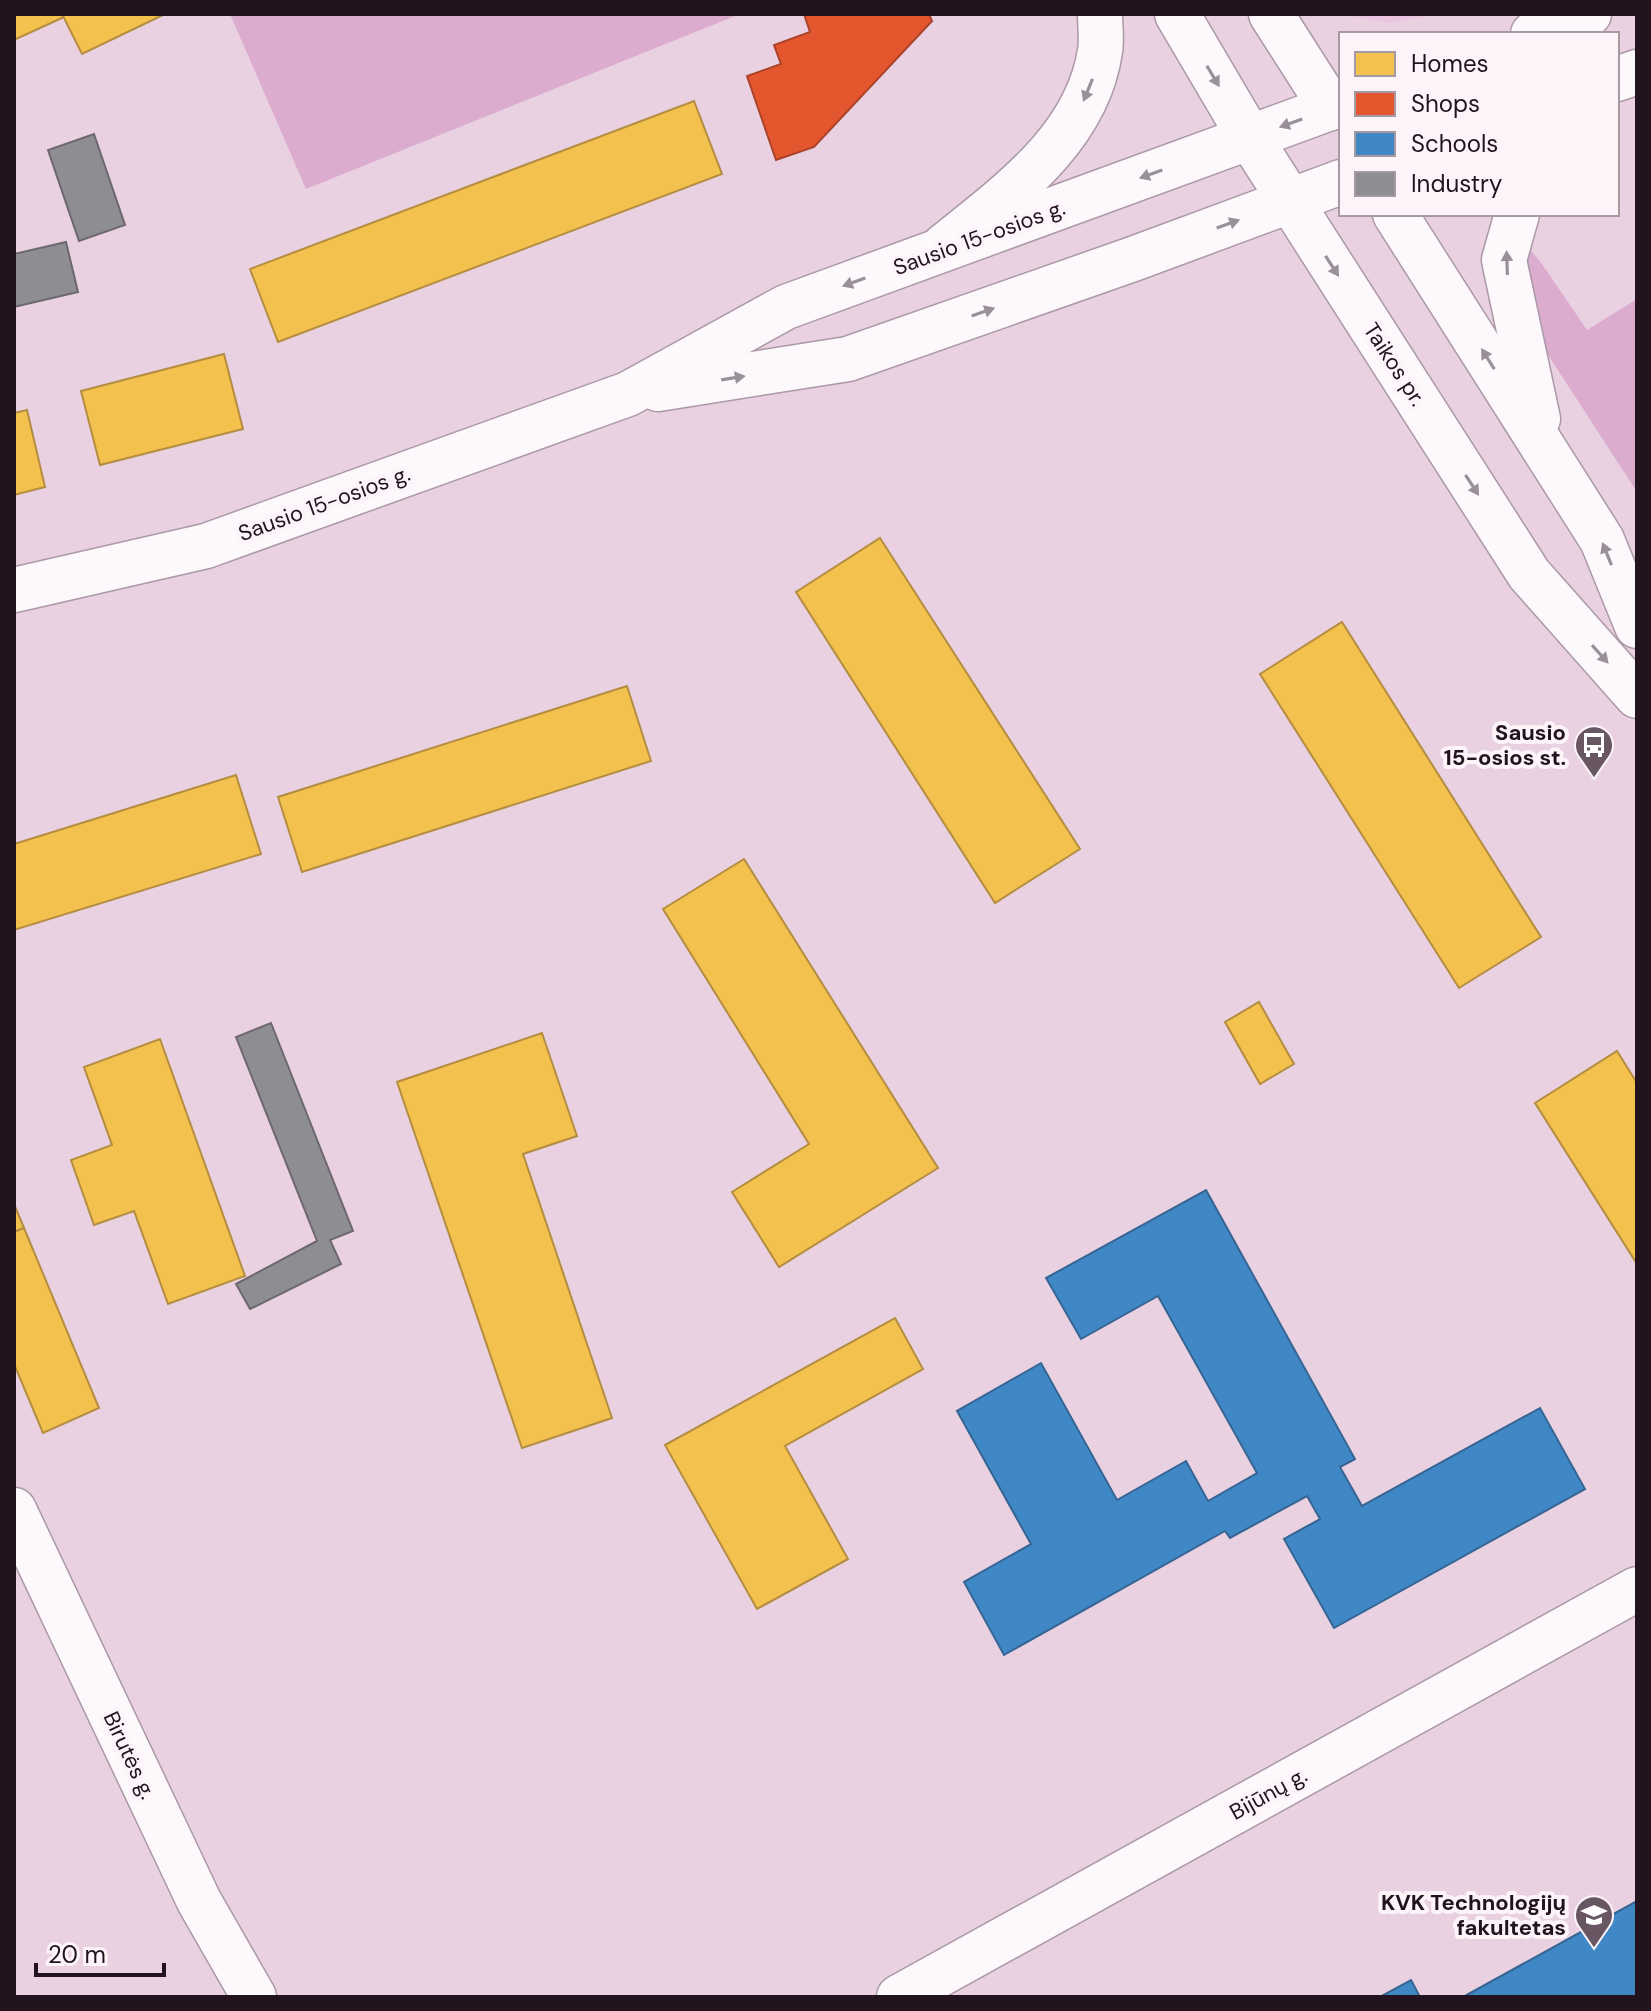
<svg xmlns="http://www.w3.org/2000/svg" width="1651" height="2011" font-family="'DM Sans',sans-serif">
	<rect width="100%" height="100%" fill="#e9d1e2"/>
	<polygon fill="#ebc4df" points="1339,14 1442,14 1389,23"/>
	<g fill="#dcacce">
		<polygon points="230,14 740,14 306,189"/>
		<polygon points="1524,242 1542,264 1587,330 1637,299 1637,492 1539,341 1525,286"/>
	</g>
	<g fill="#f2c14e" stroke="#b48d40" stroke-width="2">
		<polygon points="14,14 62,14 64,17 14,40"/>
		<polygon points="62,14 165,14 82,54"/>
		<polygon points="694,101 722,174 278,342 250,269"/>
		<polygon points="224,354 243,429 100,465 81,391"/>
		<polygon points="27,410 45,487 14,495 14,413"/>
		<polygon points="880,538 1080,849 995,903 796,592"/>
		<polygon points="1342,622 1541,937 1459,988 1260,674"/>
		<polygon points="627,686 651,761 302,872 278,797"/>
		<polygon points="236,775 261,854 14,930 14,844"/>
		<polygon points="744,859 938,1168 779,1267 732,1192 809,1144 663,909"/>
		<polygon points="1259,1002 1294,1064 1260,1084 1225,1022"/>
		<polygon points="542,1033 577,1136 523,1154 612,1418 522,1448 397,1082"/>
		<polygon points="160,1039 245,1276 168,1304 134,1211 94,1225 71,1160 112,1145 84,1067"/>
		<polygon points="1617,1051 1637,1083 1637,1264 1535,1103"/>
		<polygon points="14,1204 24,1228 14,1232"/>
		<polygon points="24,1228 99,1408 43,1433 14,1364 14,1232"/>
		<polygon points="895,1318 923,1369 785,1446 848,1559 757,1609 665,1445"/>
	</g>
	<polygon fill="#e4572e" stroke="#aa4329" stroke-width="2" points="804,14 929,14 932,21 814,147 776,160 747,76 781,64 774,45 810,32"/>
	<g fill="#3f88c5" stroke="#366593" stroke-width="2">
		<polygon points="1206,1190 1355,1459 1340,1467 1362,1506 1540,1408 1585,1489 1334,1628 1284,1539 1320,1519 1307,1496 1230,1538 1225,1531 1004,1655 964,1582 1031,1544 957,1411 1041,1363 1117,1500 1186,1461 1208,1501 1257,1473 1158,1296 1081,1339 1046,1278"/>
		<polygon points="1637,1901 1637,1997 1463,1997"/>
		<polygon points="1411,1980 1420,1997 1380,1997"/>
	</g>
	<g fill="#8d8d92" stroke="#6d686f" stroke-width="2">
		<polygon points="94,134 125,225 79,241 48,150"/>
		<polygon points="66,242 78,292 14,307 14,254"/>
		<polygon points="271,1023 353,1231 330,1240 341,1264 250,1309 236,1284 317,1241 236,1037"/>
	</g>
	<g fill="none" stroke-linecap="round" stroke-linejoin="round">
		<g stroke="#ab99a6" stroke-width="47">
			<g id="minor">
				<polyline points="1177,14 1250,138"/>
				<polyline points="1271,14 1331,108"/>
				<path d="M 944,246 C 1008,194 1087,139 1100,51 C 1102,40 1100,26 1100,14"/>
				<polyline points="14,1510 199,1901 254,1997"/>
				<polyline points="899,1997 1637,1589"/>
			</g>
		</g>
		<g stroke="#ab99a6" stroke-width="47">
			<g id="major">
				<polyline points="1533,34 1589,14"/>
				<polyline points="1617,79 1637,72"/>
				<polyline points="1250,138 1529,574 1637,696"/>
				<polyline points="1395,214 1602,540 1637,626"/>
				<polyline points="1517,214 1504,260 1538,419"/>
				<polyline points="658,389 848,359 1133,259 1341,182"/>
				<polyline points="14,590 206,546 628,394 786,307 1341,104"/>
			</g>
		</g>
		<use href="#minor" stroke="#fcf8fb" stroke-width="44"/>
		<use href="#major" stroke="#fcf8fb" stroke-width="44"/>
	</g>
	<defs><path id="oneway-solid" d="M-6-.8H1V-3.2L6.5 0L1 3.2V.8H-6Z" transform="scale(2)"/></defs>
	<g fill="#9a9198">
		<use href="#oneway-solid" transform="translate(1213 76) rotate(59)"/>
		<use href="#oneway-solid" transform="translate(1088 90) rotate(112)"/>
		<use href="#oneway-solid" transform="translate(1291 123) rotate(160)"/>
		<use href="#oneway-solid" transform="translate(1151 174) rotate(160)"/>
		<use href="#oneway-solid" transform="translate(1228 224) rotate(-20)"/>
		<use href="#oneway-solid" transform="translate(1507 263) rotate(-92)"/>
		<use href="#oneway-solid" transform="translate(1332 266) rotate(57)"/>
		<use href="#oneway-solid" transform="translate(854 282) rotate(160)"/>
		<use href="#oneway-solid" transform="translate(983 312) rotate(-19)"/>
		<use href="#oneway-solid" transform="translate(1488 359) rotate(-122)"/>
		<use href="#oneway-solid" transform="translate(733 378) rotate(-9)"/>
		<use href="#oneway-solid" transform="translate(1472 485) rotate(57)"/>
		<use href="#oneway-solid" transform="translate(1607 554) rotate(-112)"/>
		<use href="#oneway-solid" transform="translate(1600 654) rotate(48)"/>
	</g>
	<defs>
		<g id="bus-pin" transform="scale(2)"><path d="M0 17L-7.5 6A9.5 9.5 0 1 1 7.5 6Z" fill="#685663" stroke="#fdf4fa"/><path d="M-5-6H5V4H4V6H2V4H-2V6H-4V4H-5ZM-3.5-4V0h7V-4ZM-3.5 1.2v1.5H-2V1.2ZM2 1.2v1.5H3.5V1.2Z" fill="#fff"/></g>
		<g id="university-pin" transform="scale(2)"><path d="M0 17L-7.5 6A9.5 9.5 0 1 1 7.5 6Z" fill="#685663" stroke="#fdf4fa"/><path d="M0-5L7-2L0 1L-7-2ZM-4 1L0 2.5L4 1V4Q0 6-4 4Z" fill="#fff"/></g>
	</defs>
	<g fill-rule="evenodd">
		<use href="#bus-pin" x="1594" y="745"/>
		<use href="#university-pin" x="1594" y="1915"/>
	</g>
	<g text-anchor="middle" stroke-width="8" stroke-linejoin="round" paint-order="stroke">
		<g font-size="22" fill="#22131e" stroke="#fdf4fa">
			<text transform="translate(979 237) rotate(-20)" y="8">Sausio 15-osios g.</text>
			<text transform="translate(1395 364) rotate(57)" y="8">Taikos pr.</text>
			<text transform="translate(324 503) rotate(-20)" y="8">Sausio 15-osios g.</text>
			<text transform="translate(130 1755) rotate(65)" y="8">Birutės g.</text>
			<text transform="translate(1268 1793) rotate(-29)" y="8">Bijūnų g.</text>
		</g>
		<g font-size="22" font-weight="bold" fill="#22131e" stroke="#fdf4fa" text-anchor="end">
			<text x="1566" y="740">Sausio<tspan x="1566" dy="25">15-osios st.</tspan></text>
			<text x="1566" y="1910">KVK Technologijų<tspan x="1566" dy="25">fakultetas</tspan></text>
		</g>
	</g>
	<rect width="1651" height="2011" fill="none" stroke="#22131e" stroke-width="32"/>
	<rect x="1339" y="32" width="280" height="184" fill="#fdf4fa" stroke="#a59aa2" stroke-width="2"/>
	<rect x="1355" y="52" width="40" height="24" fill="#f2c14e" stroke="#a59aa2" stroke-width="2"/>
	<text x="1411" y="72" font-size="24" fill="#22131e">Homes</text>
	<rect x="1355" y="92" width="40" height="24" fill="#e4572e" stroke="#a59aa2" stroke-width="2"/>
	<text x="1411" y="112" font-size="24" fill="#22131e">Shops</text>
	<rect x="1355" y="132" width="40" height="24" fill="#3f88c5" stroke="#a59aa2" stroke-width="2"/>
	<text x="1411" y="152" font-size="24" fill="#22131e">Schools</text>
	<rect x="1355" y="172" width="40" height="24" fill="#8d8d92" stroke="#a59aa2" stroke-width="2"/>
	<text x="1411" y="192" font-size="24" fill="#22131e">Industry</text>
	<path d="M36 1963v12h128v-12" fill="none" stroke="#22131e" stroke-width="4"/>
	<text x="48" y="1963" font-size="24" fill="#22131e" stroke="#fdf4fa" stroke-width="6" paint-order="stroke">20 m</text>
</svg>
